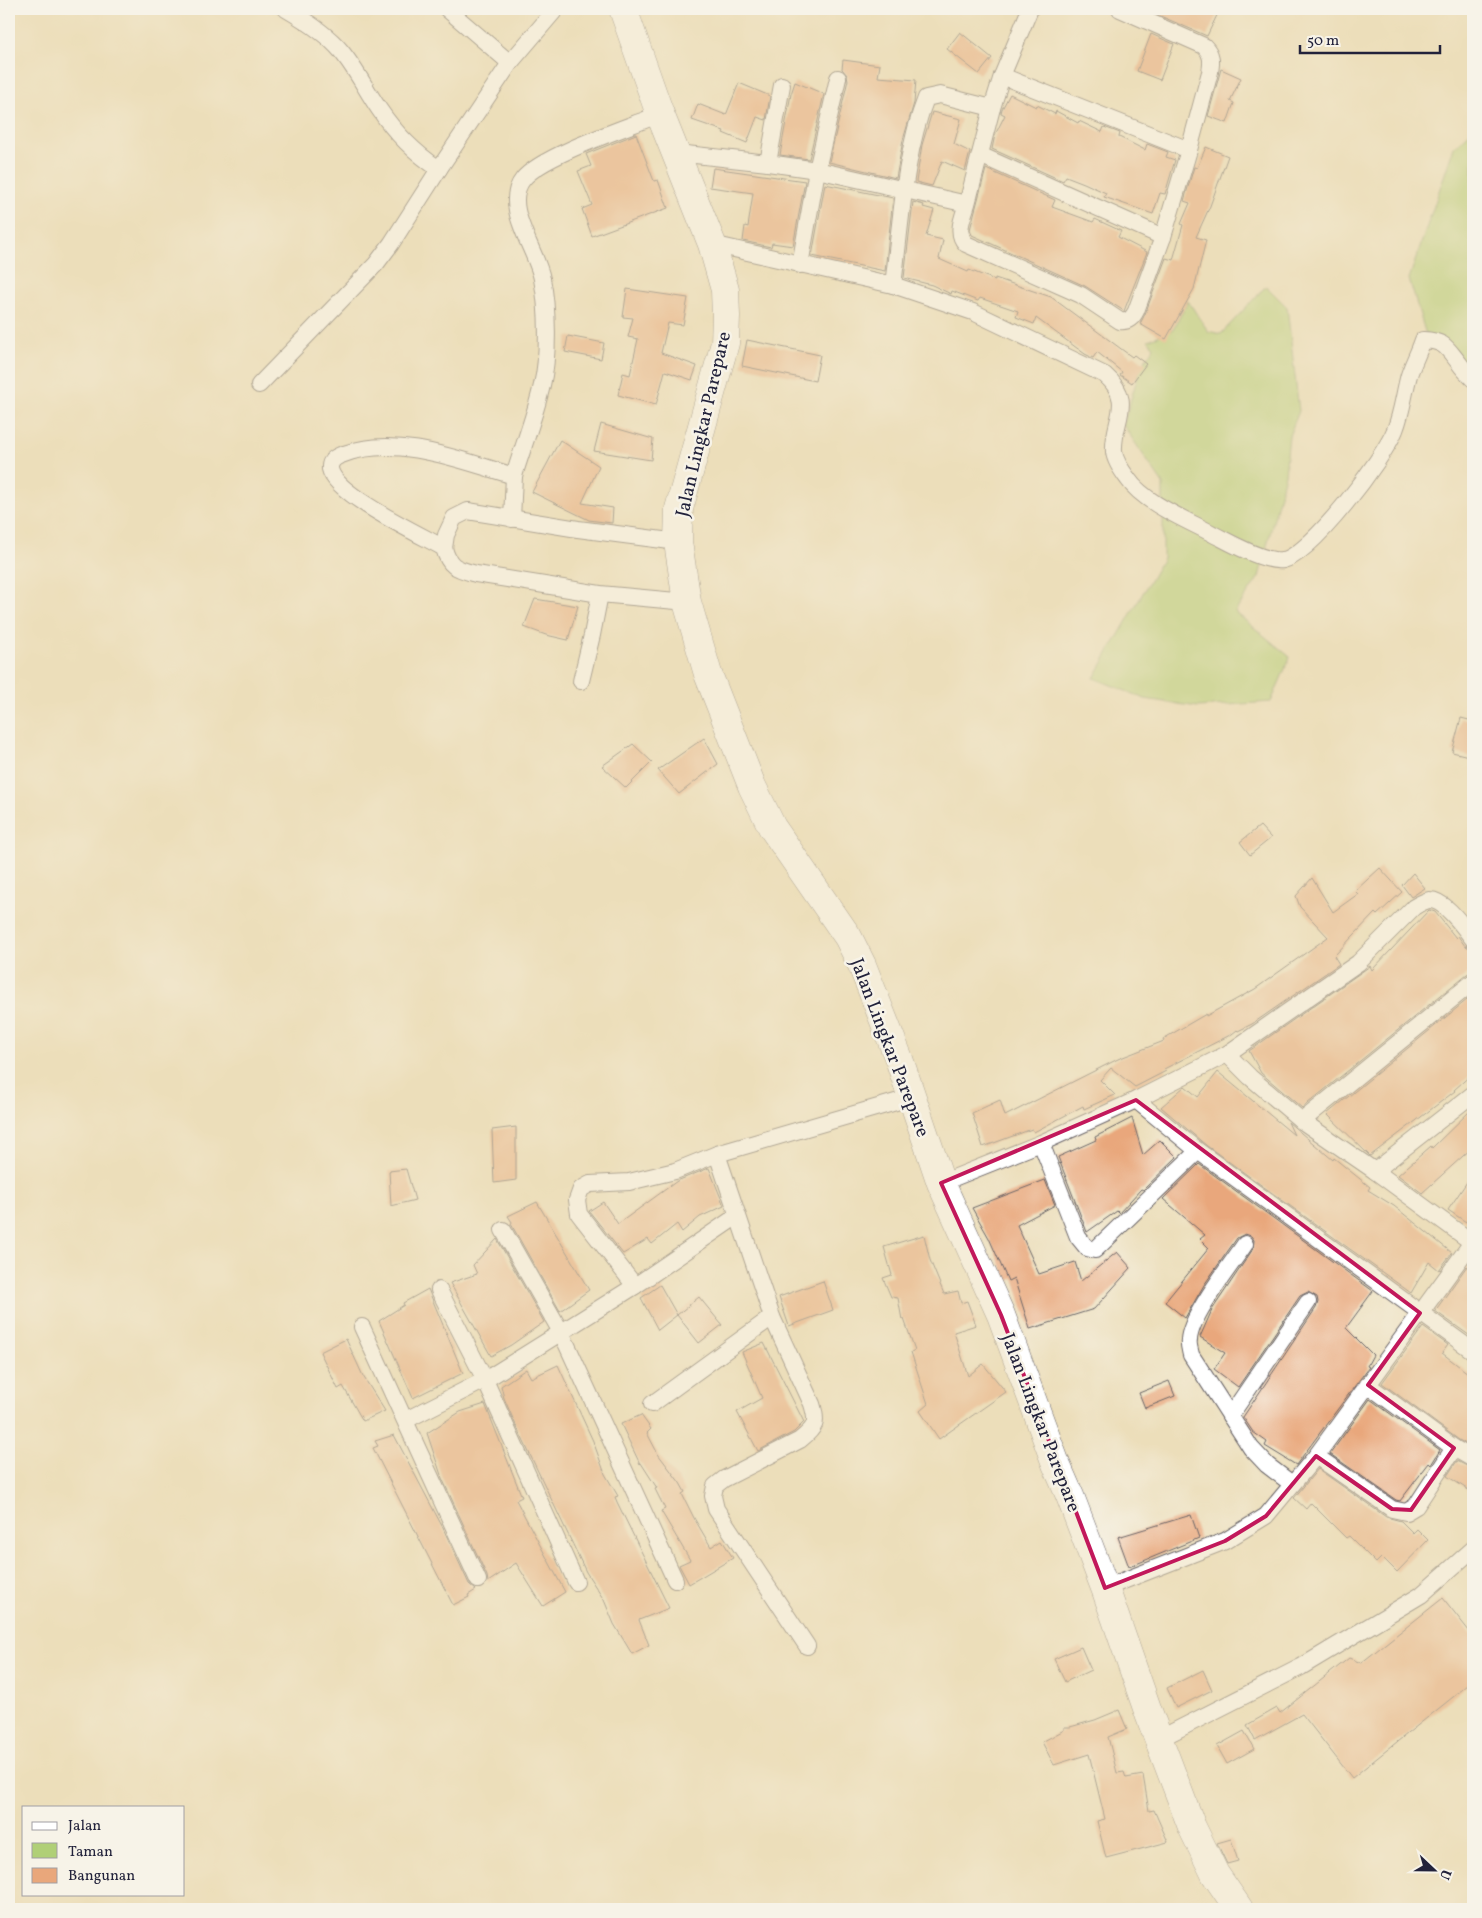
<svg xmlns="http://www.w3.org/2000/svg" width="1482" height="1918" font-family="Vollkorn,serif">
	<rect width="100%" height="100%" fill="#f7f3e8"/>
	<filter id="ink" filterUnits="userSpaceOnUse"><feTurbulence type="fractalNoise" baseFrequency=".02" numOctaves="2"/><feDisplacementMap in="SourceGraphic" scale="10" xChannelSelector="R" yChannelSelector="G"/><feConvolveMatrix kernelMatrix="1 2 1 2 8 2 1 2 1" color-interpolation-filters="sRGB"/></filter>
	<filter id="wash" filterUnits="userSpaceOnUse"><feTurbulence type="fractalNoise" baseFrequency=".0096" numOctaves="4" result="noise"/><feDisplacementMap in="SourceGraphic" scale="20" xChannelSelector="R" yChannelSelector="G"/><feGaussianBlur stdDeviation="1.12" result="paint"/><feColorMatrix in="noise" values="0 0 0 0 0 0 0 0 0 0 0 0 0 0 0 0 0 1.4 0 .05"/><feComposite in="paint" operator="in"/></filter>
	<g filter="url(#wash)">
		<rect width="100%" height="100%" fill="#ecdeba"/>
		<g fill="#b0cf77" stroke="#697859">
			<polygon points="1473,130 1473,378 1427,338 1409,279 1454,147"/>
			<polygon points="1266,286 1287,307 1299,411 1289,436 1285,475 1259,577 1235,612 1290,657 1271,702 1198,707 1145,699 1094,678 1163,558 1163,484 1123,425 1141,366 1154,347 1148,340 1173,330 1188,301 1208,331 1221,334"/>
		</g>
		<g id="blocks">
			<g fill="#e9a77b">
				<polygon points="1161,9 1220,9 1207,36 1158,15"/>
				<polygon points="960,32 992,58 979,74 947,49"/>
				<polygon points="1151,34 1174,44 1160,80 1137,71"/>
				<polygon points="843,60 880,65 878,77 916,80 914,103 903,140 896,178 829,162 848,80 847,75 842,69"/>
				<polygon points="1221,69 1241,78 1230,101 1234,103 1227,123 1208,116"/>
				<polygon points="795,82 824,94 809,159 780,155 791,94"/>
				<polygon points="739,83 770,96 766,120 757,117 747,143 723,133 724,131 692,120 698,104 726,115"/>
				<polygon points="1010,94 1036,107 1037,105 1055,114 1056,111 1078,123 1079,121 1102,132 1104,127 1120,133 1119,137 1145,150 1147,144 1168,152 1166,157 1175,160 1165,194 1160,193 1153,214 1104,197 1106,193 1084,183 1066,176 1063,181 992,149 995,135 1005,115 1001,113 1002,109"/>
				<polygon points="932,112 961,119 954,144 970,152 965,171 942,161 932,186 916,182 922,145"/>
				<polygon points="636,134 654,181 658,180 668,208 592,236 582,209 592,205 578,171 591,166 586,154"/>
				<polygon points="1206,147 1228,156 1210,206 1196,237 1206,240 1194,289 1166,339 1140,324 1145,314 1166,258 1173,260 1183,225 1181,224 1190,203 1184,201 1194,167 1197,168"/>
				<polygon points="713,168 805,181 793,246 772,243 771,247 743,241 745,226 748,227 753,193 710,187"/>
				<polygon points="986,169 1055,200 1052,207 1093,222 1095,219 1121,231 1118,237 1147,252 1124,311 1085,286 972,235 970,230 972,222"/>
				<polygon points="825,184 893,198 885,271 812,256"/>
				<polygon points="913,202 924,205 923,207 934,210 926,236 943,240 939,259 968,272 969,270 995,280 995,278 1051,297 1132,357 1134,355 1146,364 1132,383 1120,375 1122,372 1097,352 1093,358 1085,354 1036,318 1034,324 1016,317 1018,311 980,298 978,301 952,291 951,294 932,285 904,278"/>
				<polygon points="627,289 688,298 683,325 668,323 661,353 697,366 692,380 665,371 656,405 618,395 623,373 630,375 638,339 628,337 633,318 623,317"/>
				<polygon points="568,336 604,343 601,359 565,352"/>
				<polygon points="747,340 820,355 815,381 742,366"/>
				<polygon points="601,424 653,439 651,460 594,451"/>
				<polygon points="560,440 599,466 582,503 613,508 612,523 589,520 532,492"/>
				<polygon points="535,599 578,606 568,640 546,635 524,627"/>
				<polygon points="1461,718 1473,721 1473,757 1452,752"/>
				<polygon points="704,738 718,764 679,794 658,770"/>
				<polygon points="633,744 652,762 626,788 602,766"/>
				<polygon points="1260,826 1271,838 1250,855 1240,842"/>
				<polygon points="1380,868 1402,892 1377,915 1375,913 1334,956 1339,964 1252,1024 1238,1031 1237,1030 1232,1034 1164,1069 1166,1071 1135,1087 1111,1068 1100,1080 1115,1095 1084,1109 1083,1106 1034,1132 1032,1129 983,1147 972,1113 1000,1100 1005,1116 1118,1059 1164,1041 1163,1039 1206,1014 1206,1016 1255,989 1328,937 1300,907 1296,896 1312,878 1333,912 1358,894 1355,891"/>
				<polygon points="1413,873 1425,888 1411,897 1402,885"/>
				<polygon points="1429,910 1435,912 1456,938 1458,936 1465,946 1473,949 1473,972 1467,974 1302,1108 1261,1073 1249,1051 1370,966 1372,970"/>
				<polygon points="1473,995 1473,1073 1454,1090 1455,1091 1370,1156 1327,1114"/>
				<polygon points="1218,1072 1294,1135 1288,1122 1333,1160 1334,1158 1370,1187 1368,1190 1394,1206 1452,1253 1439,1270 1429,1262 1411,1293 1207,1146 1161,1107 1185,1086 1198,1097"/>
				<polygon points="1473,1108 1473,1147 1422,1193 1398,1175 1431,1146 1432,1148"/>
				<polygon points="1132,1118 1143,1155 1160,1140 1177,1157 1143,1190 1141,1189 1119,1213 1117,1211 1087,1232 1058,1157 1096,1140 1095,1137"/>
				<polygon points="516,1127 516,1180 494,1183 492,1130"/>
				<polygon points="1199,1164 1373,1291 1346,1328 1373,1355 1367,1366 1369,1367 1296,1465 1265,1446 1267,1442 1253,1432 1243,1417 1316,1308 1318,1302 1317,1297 1308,1292 1300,1296 1238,1387 1214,1369 1225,1353 1200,1337 1212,1310 1253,1249 1254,1240 1251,1236 1245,1234 1237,1238 1204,1285 1185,1318 1165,1302 1209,1248 1200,1239 1205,1235 1163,1199"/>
				<polygon points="709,1168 724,1206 700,1217 682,1232 677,1224 652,1244 648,1239 623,1254 589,1211 603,1202 618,1224 677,1181"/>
				<polygon points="406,1169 415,1200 391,1206 389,1171"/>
				<polygon points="1473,1173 1473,1213 1466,1222 1448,1210"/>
				<polygon points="1045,1180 1055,1205 1017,1225 1039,1274 1075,1262 1081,1281 1117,1252 1131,1268 1094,1309 1030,1329 1014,1278 1008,1281 989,1238 972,1208"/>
				<polygon points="537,1202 589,1290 560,1311 511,1224 512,1222 508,1216"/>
				<polygon points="924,1235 930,1260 944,1294 958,1291 961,1303 967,1301 976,1325 954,1332 968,1376 983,1364 1006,1392 939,1439 920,1411 928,1404 911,1352 915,1350 904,1319 902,1320 898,1298 891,1297 883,1278 892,1275 884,1247"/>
				<polygon points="497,1239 544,1322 511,1345 491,1356 450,1283 477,1274 473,1265"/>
				<polygon points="1467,1266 1473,1271 1473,1338 1435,1311"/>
				<polygon points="823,1281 833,1310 789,1326 779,1297"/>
				<polygon points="660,1285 677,1315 658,1330 641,1298"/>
				<polygon points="428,1289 463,1373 413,1398 379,1321 404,1305 403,1303"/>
				<polygon points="699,1297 722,1325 699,1343 677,1315"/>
				<polygon points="1423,1327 1448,1345 1442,1353 1473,1377 1473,1448 1459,1440 1382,1383"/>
				<polygon points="346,1339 363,1376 385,1411 363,1421 343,1386 338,1389 320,1352"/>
				<polygon points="764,1343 804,1422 794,1432 758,1451 737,1412 762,1398 742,1352"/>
				<polygon points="558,1365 593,1441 605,1474 618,1496 615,1497 617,1502 669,1608 639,1620 649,1645 632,1654 614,1624 604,1600 586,1572 514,1421 504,1398 501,1386 526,1369 531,1378"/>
				<polygon points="1169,1381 1175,1396 1145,1408 1139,1393"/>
				<polygon points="1370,1399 1440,1450 1431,1465 1429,1463 1400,1501 1396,1500 1330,1454"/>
				<polygon points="485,1404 522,1497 516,1500 565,1592 543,1606 516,1563 488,1582 487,1576 442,1478 427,1433 460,1412"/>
				<polygon points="641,1415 651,1429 647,1433 658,1454 680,1483 685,1492 682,1494 694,1518 711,1547 722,1540 733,1558 689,1584 679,1565 690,1560 661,1511 665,1509 655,1489 657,1488 641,1463 640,1464 621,1424"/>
				<polygon points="394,1435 442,1526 469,1584 476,1590 468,1595 469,1597 453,1605 373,1448 378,1446 375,1441"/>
				<polygon points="1457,1461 1473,1469 1473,1493 1447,1476"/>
				<polygon points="1318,1469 1386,1517 1401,1521 1413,1533 1417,1529 1428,1540 1397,1572 1382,1557 1376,1563 1349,1536 1346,1538 1311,1503 1306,1509 1294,1498"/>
				<polygon points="1191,1515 1199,1538 1129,1567 1118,1537"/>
				<polygon points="1443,1598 1473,1636 1473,1681 1352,1778 1302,1714 1255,1740 1247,1725 1277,1708 1280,1713 1349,1658 1361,1663"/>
				<polygon points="1081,1647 1091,1670 1065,1682 1054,1659"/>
				<polygon points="1203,1670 1212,1690 1176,1708 1167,1688"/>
				<polygon points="1119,1710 1127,1729 1108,1737 1117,1773 1124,1772 1126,1778 1143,1775 1149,1811 1154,1810 1168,1842 1106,1858 1097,1821 1105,1819 1089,1754 1054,1765 1042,1742 1064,1730 1064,1727 1070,1727 1095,1720"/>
				<polygon points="1244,1731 1254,1749 1227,1764 1217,1746"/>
				<polygon points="1231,1839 1238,1861 1227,1864 1217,1843"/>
			</g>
		</g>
	</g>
	<g filter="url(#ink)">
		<use href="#blocks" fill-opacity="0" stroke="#696467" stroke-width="1"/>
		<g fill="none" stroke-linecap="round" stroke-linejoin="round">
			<g stroke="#696467" stroke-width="18">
				<g id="street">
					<path d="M 286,9 C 305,20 327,34 341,51 C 356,69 366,90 379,109 C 395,133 415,153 439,169"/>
					<polyline points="447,9 510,63"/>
					<path d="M 1120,9 L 1204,46 C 1212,54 1212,61 1210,72 L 1189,150"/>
					<polyline points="1002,76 1030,9"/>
					<path d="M 660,114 C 629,127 542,155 523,179 C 501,206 537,250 542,279 C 548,307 549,357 542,385 C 535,416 523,446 514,476 C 463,461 397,434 344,454 C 337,456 329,460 330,469 C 335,495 421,535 444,548 C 449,568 458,569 476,574 L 600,594 L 687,602"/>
					<path d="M 677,153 L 768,163 L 817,170 L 967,204 L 992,108 L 1002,76 L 1189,150 L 1163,237 L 1136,311 C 1132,319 1128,322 1120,321 L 1081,295 L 966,244 C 955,233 963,217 967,204"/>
					<polyline points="980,155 1163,237"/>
					<polyline points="768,163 782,85"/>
					<path d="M 712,244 L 893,285 L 973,312 L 1105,375 C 1136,402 1112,420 1114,452 C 1115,461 1122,471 1128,479 C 1144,503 1187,520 1213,534 C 1229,542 1265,563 1283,560 C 1311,555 1384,458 1395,430 C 1402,413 1404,393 1409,375 C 1413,363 1419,352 1423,340 C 1445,341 1446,347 1459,363 C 1463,369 1468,374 1473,379"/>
					<polyline points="800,265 817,170 838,78"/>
					<path d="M 893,285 C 901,224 904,154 926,98 L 940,95 L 992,108"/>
					<polyline points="259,385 376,264 391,244 439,169 510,63 556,9"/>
					<polyline points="512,519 514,476"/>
					<polyline points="444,548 446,535 454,518 468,511 578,529 678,542"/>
					<polyline points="581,681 592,635 600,594"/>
					<polyline points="1227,1054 1250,1077 1302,1121 1375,1171 1473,1243"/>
					<polyline points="1136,1100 1198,1151 1473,1351"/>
					<polyline points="1302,1121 1473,982"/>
					<polyline points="1041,1143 1078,1237 1087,1248 1095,1250 1198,1151"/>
					<path d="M 717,1154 L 772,1317 L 812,1404 C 818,1423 816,1427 800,1440 L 724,1479 L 715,1486 L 713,1496 L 716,1509 L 807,1646"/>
					<polyline points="1375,1171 1473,1094"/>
					<path d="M 941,1183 L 1041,1143 L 1136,1100 L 1227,1054 L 1358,963 L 1414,907 C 1419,904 1424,901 1429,900 C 1445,899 1464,928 1473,939"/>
					<polyline points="503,1230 561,1332 675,1580"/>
					<path d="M 1245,1244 C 1231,1265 1190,1316 1189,1340 C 1188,1344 1190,1350 1191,1355 L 1251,1448 L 1267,1465 L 1292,1484"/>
					<polyline points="635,1286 579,1214 577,1200 581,1189 590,1184 629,1182 675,1171 717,1154 913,1097"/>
					<polyline points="439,1290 485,1380 576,1582"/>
					<polyline points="362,1327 478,1580"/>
					<polyline points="1368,1385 1454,1448 1473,1459"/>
					<polyline points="652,1404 772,1317"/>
					<polyline points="1230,1416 1308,1302"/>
					<polyline points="406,1420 485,1380 635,1286 737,1216"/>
					<polyline points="1316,1456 1392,1509 1406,1512 1416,1506 1454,1448"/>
					<polyline points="1105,1588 1225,1541 1266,1516 1316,1456 1473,1241"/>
					<polyline points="1159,1739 1301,1667 1421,1595 1473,1549"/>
				</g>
			</g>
			<g stroke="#696467" stroke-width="29">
				<polyline id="highway" points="623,9 660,114 712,244 725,290 726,316 725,343 679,509 678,542 687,602 708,674 752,786 772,827 848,937 862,965 899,1059 941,1183 1001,1315 1056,1464 1070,1496 1105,1588 1149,1714 1192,1827 1215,1874 1239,1909"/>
			</g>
			<use href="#street" stroke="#fff" stroke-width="16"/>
			<use href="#highway" stroke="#fff" stroke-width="28"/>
		</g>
	</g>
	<path d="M0 0H1482V1918H0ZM 1136,1100 L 1420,1313 L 1368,1385 L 1454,1448 L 1411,1510 L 1392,1509 L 1316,1456 L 1266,1516 L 1225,1541 L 1105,1588 L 1001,1315 L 941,1183 Z" fill="#ecdeba" fill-opacity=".55" fill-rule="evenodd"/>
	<path fill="none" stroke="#c2185b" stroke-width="4" stroke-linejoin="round" d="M 1136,1100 L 1420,1313 L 1368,1385 L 1454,1448 L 1411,1510 L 1392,1509 L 1316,1456 L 1266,1516 L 1225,1541 L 1105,1588 L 1001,1315 L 941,1183 Z"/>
	<g text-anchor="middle" stroke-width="5" stroke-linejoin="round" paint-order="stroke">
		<g font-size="19" fill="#22223b" stroke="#f7f3e8">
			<text transform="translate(702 424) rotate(-77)" y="7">Jalan Lingkar Parepare</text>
			<text transform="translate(891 1047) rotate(69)" y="7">Jalan Lingkar Parepare</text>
			<text transform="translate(1042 1422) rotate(69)" y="7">Jalan Lingkar Parepare</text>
		</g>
	</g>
	<rect width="1482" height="1918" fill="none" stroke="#f7f3e8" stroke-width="30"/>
	<rect x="22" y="1806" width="162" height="90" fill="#f7f3e8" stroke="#a29fa3"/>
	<rect x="32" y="1822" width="25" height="8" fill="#ffffff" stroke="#a29fa3"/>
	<text x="68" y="1830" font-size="15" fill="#22223b">Jalan</text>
	<rect x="32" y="1843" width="25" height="15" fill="#b0cf77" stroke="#a29fa3"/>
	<text x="68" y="1856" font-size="15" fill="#22223b">Taman</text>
	<rect x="32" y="1868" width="25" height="15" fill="#e9a77b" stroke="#a29fa3"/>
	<text x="68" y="1880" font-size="15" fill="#22223b">Bangunan</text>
	<g transform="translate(1434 1870) rotate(112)" stroke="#f7f3e8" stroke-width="4" paint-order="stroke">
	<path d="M0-4L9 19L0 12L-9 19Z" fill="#22223b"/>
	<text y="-8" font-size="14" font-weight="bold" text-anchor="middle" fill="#22223b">U</text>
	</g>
	<path d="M1300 45v8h140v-8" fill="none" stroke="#22223b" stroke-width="2.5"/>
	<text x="1307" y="45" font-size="15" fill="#22223b" stroke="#f7f3e8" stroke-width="4" paint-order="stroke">50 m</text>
</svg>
